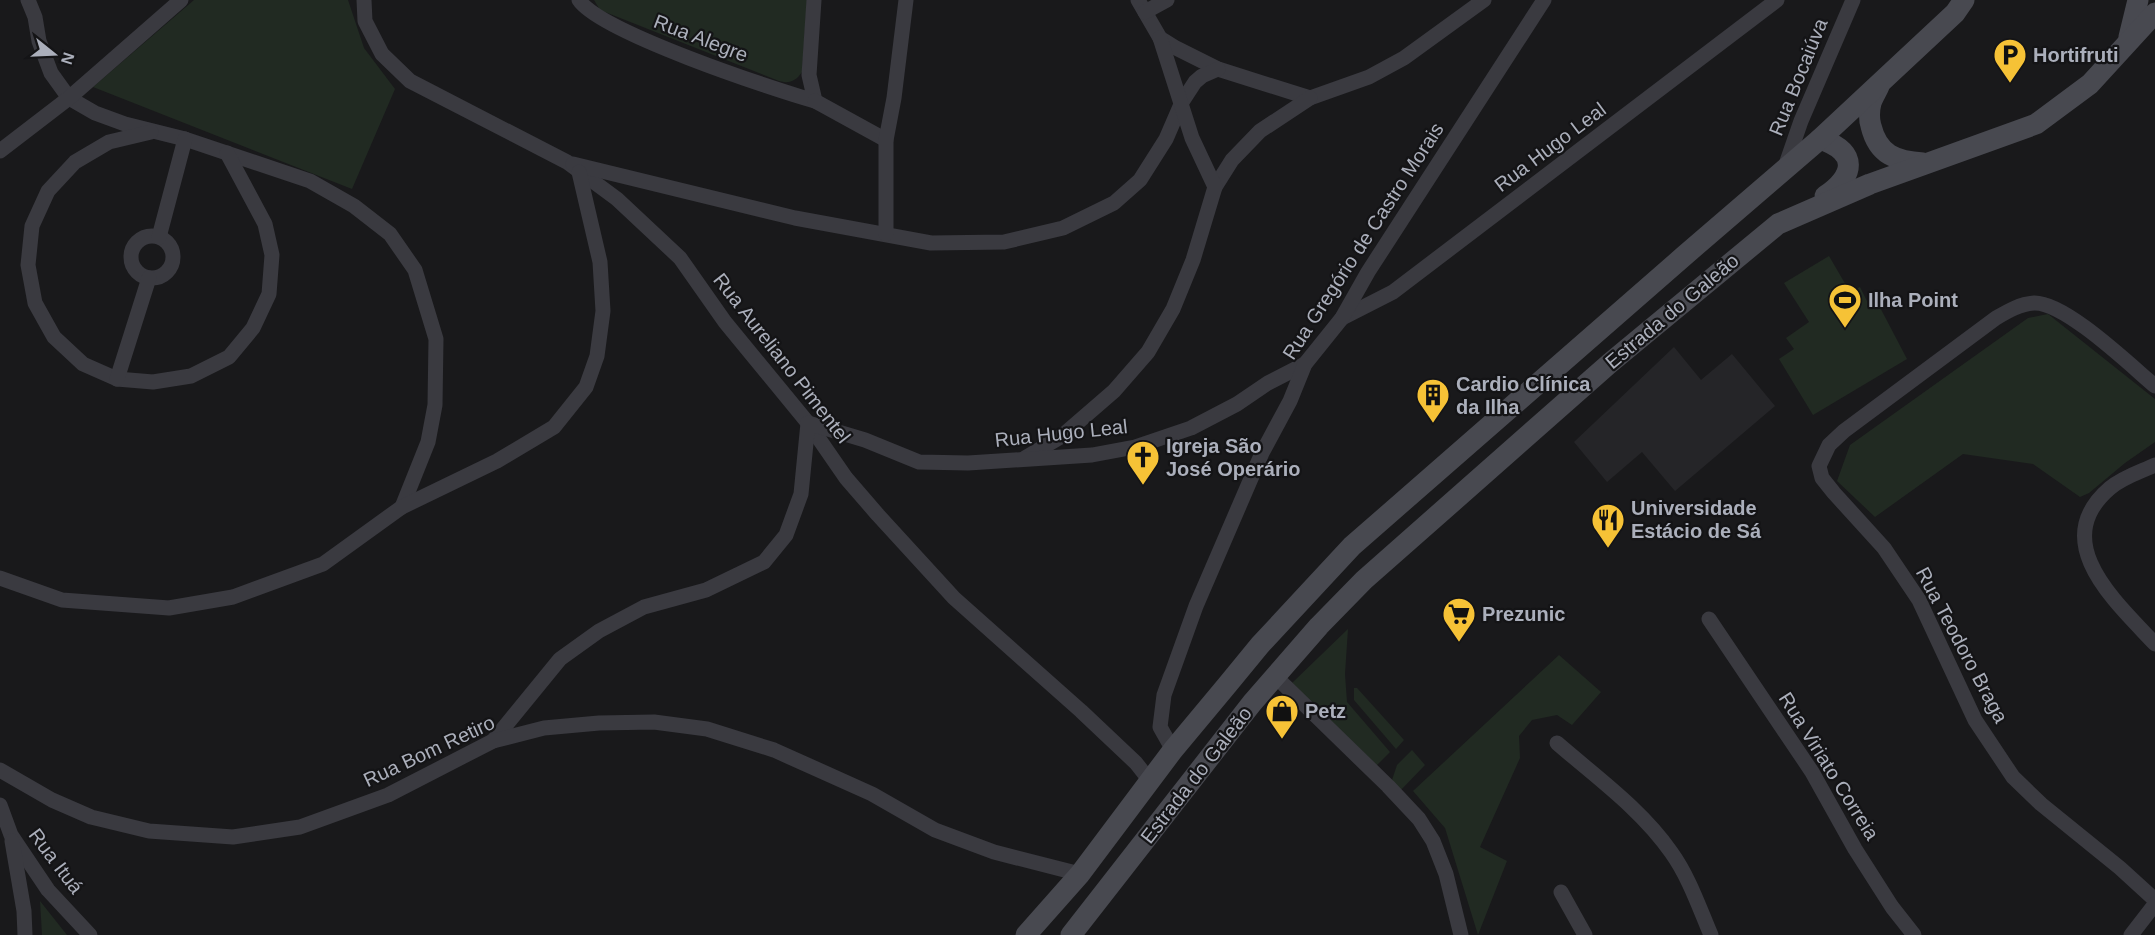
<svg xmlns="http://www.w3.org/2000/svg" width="2155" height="935" font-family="Arial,sans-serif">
	<rect width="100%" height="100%" fill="#19191b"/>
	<polygon fill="#252528" points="1674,347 1701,380 1732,354 1775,406 1675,491 1642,452 1607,482 1574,442"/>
	<g fill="#212a22">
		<polygon points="194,0 348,0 364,48 395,89 352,189 93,87"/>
		<path d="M 594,0 L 807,0 L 802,72 C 796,81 789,84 779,81 L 600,10 Z"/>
		<polygon points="1829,256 1850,292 1860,287 1867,301 1874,296 1907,359 1813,415 1779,359 1794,349 1786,338 1809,322 1784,283"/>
		<polygon points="2048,314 2155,399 2155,442 2125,463 2089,493 2080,497 2033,464 1963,454 1875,517 1837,481 1850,445 2028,318"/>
		<polygon points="1348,629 1345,674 1347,702 1390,752 1374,768 1291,684"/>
		<polygon points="1559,655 1601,692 1572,725 1557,715 1532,720 1519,736 1520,758 1480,847 1507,861 1478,935 1445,828 1413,791"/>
		<polygon points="1354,688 1357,688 1404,740 1396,749 1354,700"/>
		<polygon points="1412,750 1425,765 1398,793 1390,786 1397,765"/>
		<polygon points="40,901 67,935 42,935"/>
	</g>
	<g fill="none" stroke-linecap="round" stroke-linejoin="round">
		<g stroke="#3a3a40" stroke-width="15">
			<polyline points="28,0 35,17 39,41 51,73 69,98 95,113 125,124 185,139 310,181 354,206 390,234 415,270 436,339 435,405 428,442 402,507"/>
			<polyline points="364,0 365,21 382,54 410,81 567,162 617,199 680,258 725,322 808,423 846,478 878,515 954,598 1081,711 1136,763 1150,781"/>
			<path d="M 579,0 C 600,32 772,89 815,101 L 809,75 L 814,0"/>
			<polyline points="1138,0 1160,38 1176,48 1218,69 1310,98 1369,77 1404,58 1484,0"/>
			<polyline points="1145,12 1167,0"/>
			<polyline points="815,101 886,140"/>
			<polyline points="151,132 109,142 75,162 48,191 32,226 28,265 35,303 54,337 83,364 117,379 153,382 191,376 229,357 253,328 269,294 272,255 265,224 227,153"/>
			<polyline points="0,151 69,98 181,0"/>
			<polyline points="573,164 795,218 931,243 1004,242 1063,228 1114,203 1140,180 1166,139 1182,102 1195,82 1202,76 1218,69"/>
			<polyline points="1784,170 1801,121 1853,0"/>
			<polyline points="1215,187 1232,160 1260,131 1310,98"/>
			<polyline points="886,234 886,140 894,98 906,0"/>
			<circle cx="152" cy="257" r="21"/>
			<polyline points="159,237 185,139"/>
			<polyline points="1342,318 1393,292 1777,0"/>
			<polyline points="117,379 149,278"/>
			<path d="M 2155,386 C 2130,365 2065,302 2034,303 C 2020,304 2008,311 1996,318 L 1844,431 L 1829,445 L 1819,466 L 1822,478 L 1834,493 L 1884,548 L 1919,600 L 1975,720 L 2013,777 L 2041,804 L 2120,868 L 2155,900"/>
			<polyline points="1025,458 1062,436 1114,391 1148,352 1173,309 1193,260 1215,187 1192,138 1160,38"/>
			<path d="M 2155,465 C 2140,472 2123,477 2110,488 C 2047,542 2116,602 2155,644"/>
			<polyline points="0,578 62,600 169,608 233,597 323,564 402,507 497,461 554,427 586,387 597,356 603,311 600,262 579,172"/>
			<polyline points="1709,619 1812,772 1855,849 1892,907 1914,935"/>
			<polyline points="1276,677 1388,786 1419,819 1433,841 1446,874 1461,935"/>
			<polyline points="493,741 560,659 599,631 644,607 706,590 764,562 786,535 801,494 808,423 865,440 919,462 968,463 1092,455 1135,447 1191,428 1237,404 1268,383 1305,364"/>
			<path d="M 1557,743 C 1596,777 1641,809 1671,852 C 1689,877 1699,907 1711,935"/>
			<polyline points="1173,750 1160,727 1164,695 1196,606 1262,453 1290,401 1305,364 1342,318 1368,272 1544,0"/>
			<polyline points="0,770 52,800 91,817 149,831 233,837 300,827 388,795 493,741 544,728 599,723 654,722 707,729 774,750 872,794 935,830 994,852 1080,874"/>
			<polyline points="0,805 11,835 48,890 90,935"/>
			<polyline points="12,841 24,911 25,935"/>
			<polyline points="1561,892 1585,935"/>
			<polyline points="2131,935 2155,904"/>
		</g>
		<g stroke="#484950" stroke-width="21">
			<polyline points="2129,37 2138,0"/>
			<path d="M 1879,86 C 1877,91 1873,97 1871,103 C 1869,110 1869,120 1871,126 C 1878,155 1896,161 1923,163"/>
			<path d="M 1820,139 C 1859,152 1855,176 1825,196"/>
			<polyline points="1026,935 1080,874 1173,750 1228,684 1260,645 1352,546 1684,256 1820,139 1955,13 1964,0"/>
			<polyline points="1071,935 1252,703 1319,626 1364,580 1610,363 1778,224 1870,184 2036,124 2090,84 2155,13"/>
		</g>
	</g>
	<defs>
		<g id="parking-pin" transform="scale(1.725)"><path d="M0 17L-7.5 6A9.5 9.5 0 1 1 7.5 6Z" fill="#f6c236" stroke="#141416"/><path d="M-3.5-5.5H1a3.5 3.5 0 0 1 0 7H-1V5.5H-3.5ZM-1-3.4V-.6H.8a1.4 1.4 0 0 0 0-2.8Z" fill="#111"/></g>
		<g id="stadium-pin" transform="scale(1.725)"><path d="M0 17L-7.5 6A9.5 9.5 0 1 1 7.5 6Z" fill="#f6c236" stroke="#141416"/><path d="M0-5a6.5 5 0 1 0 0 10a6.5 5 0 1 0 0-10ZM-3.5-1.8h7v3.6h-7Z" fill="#111"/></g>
		<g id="building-pin" transform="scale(1.725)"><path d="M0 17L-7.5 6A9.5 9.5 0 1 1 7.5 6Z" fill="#f6c236" stroke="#141416"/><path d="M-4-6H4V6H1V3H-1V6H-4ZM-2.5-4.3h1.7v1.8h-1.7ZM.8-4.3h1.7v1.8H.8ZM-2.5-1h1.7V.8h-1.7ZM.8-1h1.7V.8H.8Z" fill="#111"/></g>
		<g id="church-pin" transform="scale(1.725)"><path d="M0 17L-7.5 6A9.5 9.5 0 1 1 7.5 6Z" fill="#f6c236" stroke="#141416"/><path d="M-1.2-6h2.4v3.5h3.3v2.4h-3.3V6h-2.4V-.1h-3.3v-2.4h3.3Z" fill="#111"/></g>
		<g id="restaurant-pin" transform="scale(1.725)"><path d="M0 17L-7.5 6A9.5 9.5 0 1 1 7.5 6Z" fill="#f6c236" stroke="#141416"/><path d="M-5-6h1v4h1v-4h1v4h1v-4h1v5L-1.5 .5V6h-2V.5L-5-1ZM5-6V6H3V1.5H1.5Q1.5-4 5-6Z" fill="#111"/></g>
		<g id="supermarket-pin" transform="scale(1.725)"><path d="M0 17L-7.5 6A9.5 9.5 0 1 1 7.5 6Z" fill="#f6c236" stroke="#141416"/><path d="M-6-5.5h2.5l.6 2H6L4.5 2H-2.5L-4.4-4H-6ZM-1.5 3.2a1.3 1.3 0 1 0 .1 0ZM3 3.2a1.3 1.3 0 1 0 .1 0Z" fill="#111"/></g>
		<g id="shop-pin" transform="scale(1.725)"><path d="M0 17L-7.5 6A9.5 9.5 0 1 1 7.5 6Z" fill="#f6c236" stroke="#141416"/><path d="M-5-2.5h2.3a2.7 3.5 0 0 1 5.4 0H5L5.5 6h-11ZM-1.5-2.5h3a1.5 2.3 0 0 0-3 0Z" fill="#111"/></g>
	</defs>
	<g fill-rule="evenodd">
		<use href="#parking-pin" x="2010" y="55"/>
		<use href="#stadium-pin" x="1845" y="300"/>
		<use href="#building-pin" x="1433" y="395"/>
		<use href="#church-pin" x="1143" y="457"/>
		<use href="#restaurant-pin" x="1608" y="520"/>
		<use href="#supermarket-pin" x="1459" y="614"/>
		<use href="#shop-pin" x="1282" y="711"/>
	</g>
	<g text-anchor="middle" stroke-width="4.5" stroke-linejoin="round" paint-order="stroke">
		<g font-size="20" fill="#abafbb" stroke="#141416">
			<text transform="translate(701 38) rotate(21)" y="7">Rua Alegre</text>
			<text transform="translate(1798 77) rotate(-68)" y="7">Rua Bocaiúva</text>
			<text transform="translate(1550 147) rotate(-37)" y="7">Rua Hugo Leal</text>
			<text transform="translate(1363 241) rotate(-57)" y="7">Rua Gregório de Castro Morais</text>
			<text transform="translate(1672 311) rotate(-40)" y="7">Estrada do Galeão</text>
			<text transform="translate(782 358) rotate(52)" y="7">Rua Aureliano Pimentel</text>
			<text transform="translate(1061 433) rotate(-6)" y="7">Rua Hugo Leal</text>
			<text transform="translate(1962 645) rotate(62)" y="7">Rua Teodoro Braga</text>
			<text transform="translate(429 751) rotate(-25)" y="7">Rua Bom Retiro</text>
			<text transform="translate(1829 766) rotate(58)" y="7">Rua Viriato Correia</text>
			<text transform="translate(1196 775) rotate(-52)" y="7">Estrada do Galeão</text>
			<text transform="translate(56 861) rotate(53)" y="7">Rua Ituá</text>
		</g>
		<g font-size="20" font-weight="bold" fill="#abafbb" stroke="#141416" text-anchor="start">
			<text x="2033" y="62">Hortifruti</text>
			<text x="1868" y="307">Ilha Point</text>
			<text x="1456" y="391">Cardio Clínica<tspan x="1456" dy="23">da Ilha</tspan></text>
			<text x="1166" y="453">Igreja São<tspan x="1166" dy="23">José Operário</tspan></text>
			<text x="1631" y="515">Universidade<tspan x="1631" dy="23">Estácio de Sá</tspan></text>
			<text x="1482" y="621">Prezunic</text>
			<text x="1305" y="718">Petz</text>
		</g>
	</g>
	<g transform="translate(54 54) rotate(108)" stroke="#141416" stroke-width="4.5" paint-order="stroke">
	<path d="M0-4.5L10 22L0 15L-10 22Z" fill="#abafbb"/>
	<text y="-9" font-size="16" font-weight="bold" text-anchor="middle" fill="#abafbb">N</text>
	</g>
</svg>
